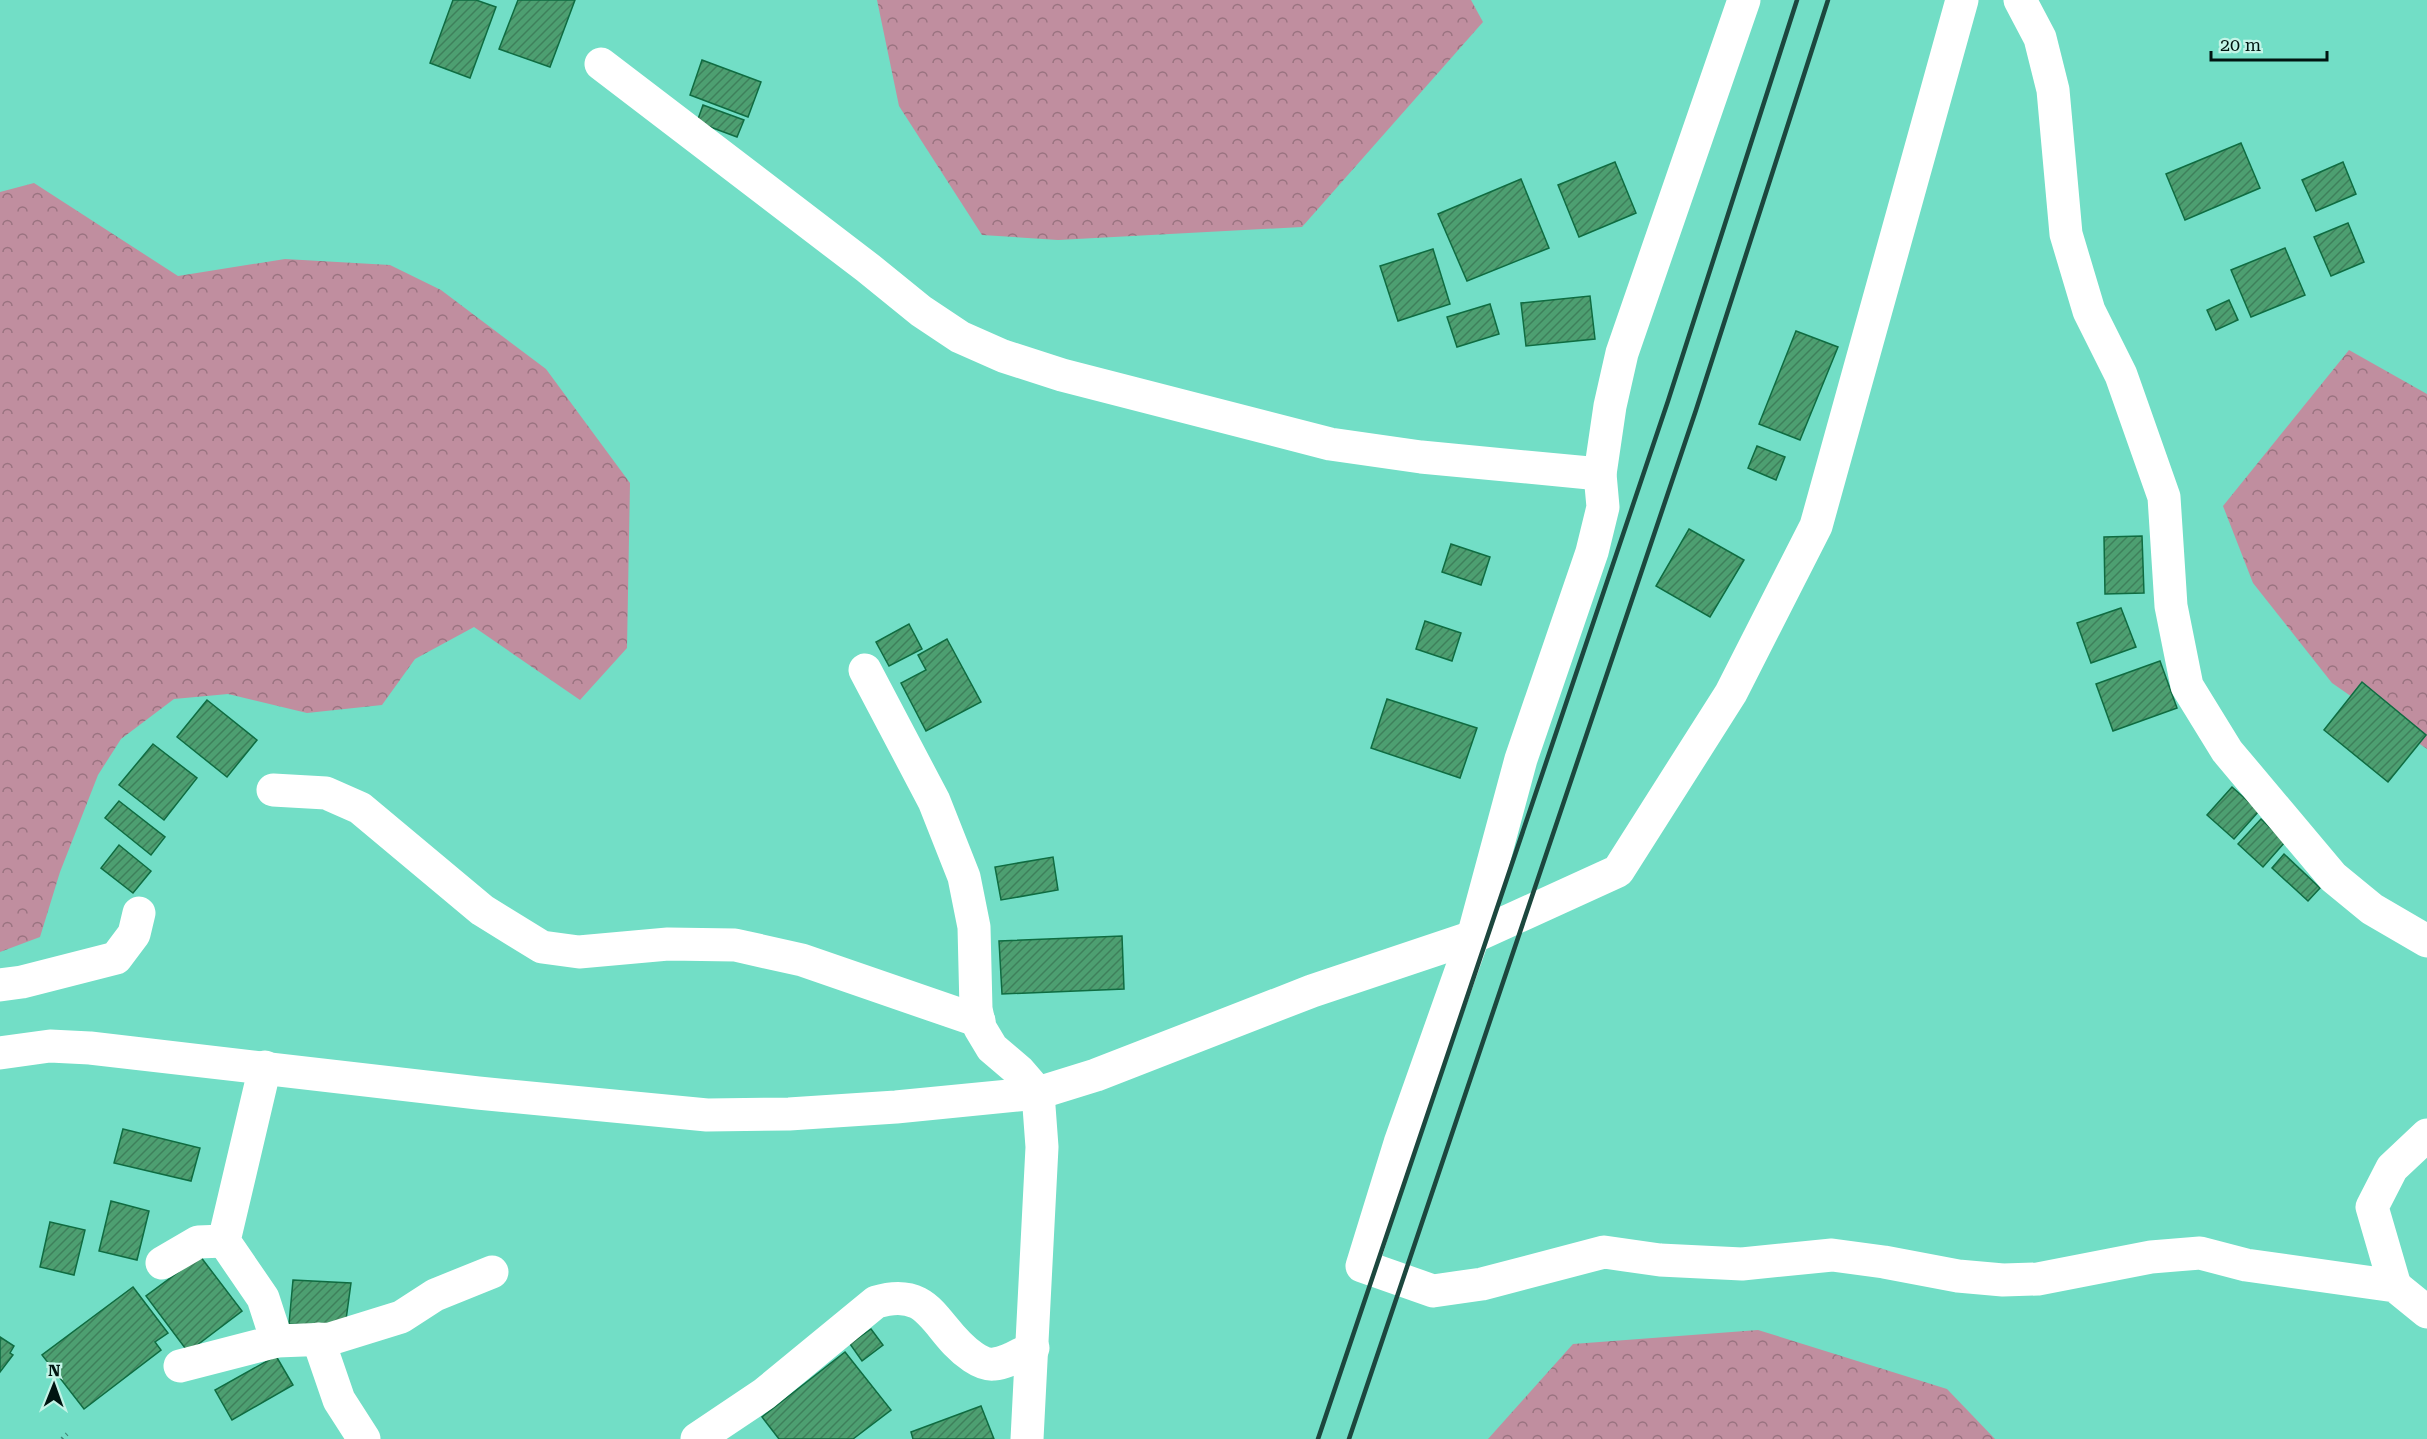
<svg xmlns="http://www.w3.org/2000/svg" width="2427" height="1439" font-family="'Roboto Serif',serif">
	<defs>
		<pattern id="forest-crowns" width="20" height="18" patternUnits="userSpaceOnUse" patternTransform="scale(1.5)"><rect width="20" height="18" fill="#c08e9f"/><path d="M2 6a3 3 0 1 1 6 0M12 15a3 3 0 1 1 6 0" fill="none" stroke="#9a7380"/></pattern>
		<pattern id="building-hatch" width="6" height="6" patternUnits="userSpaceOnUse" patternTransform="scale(1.5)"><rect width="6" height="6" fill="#4d9f71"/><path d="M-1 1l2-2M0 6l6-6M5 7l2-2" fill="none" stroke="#3e805b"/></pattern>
	</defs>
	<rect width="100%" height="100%" fill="#72dec6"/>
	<g fill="url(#forest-crowns)">
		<polygon points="877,0 1471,0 1483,22 1302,227 1058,240 982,235 899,106"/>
		<polygon points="34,183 178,276 285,259 390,265 441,290 546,369 630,483 627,648 580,700 474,627 415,659 382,705 307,713 228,694 174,699 121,739 98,775 60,872 40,937 0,952 0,192"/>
		<polygon points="2349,350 2427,394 2427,749 2332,683 2253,583 2223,506"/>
		<polygon points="1758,1330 1947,1389 1995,1439 1488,1439 1573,1344"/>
	</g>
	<g fill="url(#building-hatch)" stroke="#0f6c41" stroke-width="1.5">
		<polygon points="453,0 476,0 496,7 470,78 430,63"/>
		<polygon points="518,0 575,0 550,67 499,49"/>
		<polygon points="702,60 761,82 748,117 690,95"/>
		<polygon points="703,105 744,120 737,137 697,122"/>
		<polygon points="2241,143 2260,188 2185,220 2166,174"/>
		<polygon points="1615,162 1636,213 1579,237 1558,185"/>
		<polygon points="2343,162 2356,194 2316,211 2302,180"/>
		<polygon points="1521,179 1549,248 1467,281 1438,214"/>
		<polygon points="2348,223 2364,262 2331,276 2314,237"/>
		<polygon points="2285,248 2305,295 2251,317 2231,270"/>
		<polygon points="1433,249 1450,304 1398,321 1380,266"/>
		<polygon points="1590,296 1595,339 1526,346 1521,303"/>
		<polygon points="2229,300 2238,320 2216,330 2207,310"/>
		<polygon points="1490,304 1499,334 1457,347 1447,317"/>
		<polygon points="1796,331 1838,347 1800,440 1759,424"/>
		<polygon points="1757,446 1785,457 1776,480 1748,468"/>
		<polygon points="1689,529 1744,560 1710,617 1656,586"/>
		<polygon points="2142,536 2144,593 2105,594 2104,537"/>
		<polygon points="1451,544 1490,557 1481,585 1442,572"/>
		<polygon points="2121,608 2136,647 2091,663 2077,623"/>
		<polygon points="1425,621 1461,633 1452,661 1416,649"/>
		<polygon points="909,624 922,649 889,666 876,642"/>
		<polygon points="947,639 981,702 926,731 901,683 926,670 918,655"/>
		<polygon points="2160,661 2177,708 2113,731 2096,684"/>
		<polygon points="2362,682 2426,735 2388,782 2324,730"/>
		<polygon points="1387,699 1477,728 1460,778 1371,748"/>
		<polygon points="207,700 257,740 227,777 177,737"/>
		<polygon points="153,744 197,778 164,820 119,785"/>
		<polygon points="2232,787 2259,811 2234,839 2207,815"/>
		<polygon points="119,801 165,837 151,855 105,818"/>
		<polygon points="2261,819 2285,842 2263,867 2238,844"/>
		<polygon points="119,845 151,871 133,893 101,868"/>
		<polygon points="2284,854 2320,888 2308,901 2272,868"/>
		<polygon points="1053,857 1058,890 1001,900 995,867"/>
		<polygon points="1122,936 1124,989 1002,994 999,941"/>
		<polygon points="123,1129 200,1148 191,1181 114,1163"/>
		<polygon points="111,1201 149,1211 137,1260 99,1251"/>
		<polygon points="50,1222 85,1230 74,1275 40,1267"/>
		<polygon points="200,1256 242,1311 188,1352 146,1296"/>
		<polygon points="293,1280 351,1283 345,1327 289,1324"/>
		<polygon points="133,1287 168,1333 155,1342 161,1350 84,1409 42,1355"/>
		<polygon points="871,1329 883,1345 862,1361 850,1344"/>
		<polygon points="0,1337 14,1346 10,1353 13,1355 0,1372"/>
		<polygon points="845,1352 891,1410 853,1439 779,1439 762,1417"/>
		<polygon points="276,1356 293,1385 232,1420 215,1390"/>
		<polygon points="981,1406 994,1439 913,1439 911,1432"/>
	</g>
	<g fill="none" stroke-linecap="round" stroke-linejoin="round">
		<polyline stroke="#408676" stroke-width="4" stroke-dasharray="1.5 4.5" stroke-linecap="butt" points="62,1439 67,1434"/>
		<g stroke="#fff" stroke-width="33">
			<polyline points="1744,0 1622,353 1610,406 1600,474 1603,507 1592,552 1521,759 1473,937 1400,1143 1362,1266 1433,1291 1482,1284 1604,1252 1660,1260 1742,1264 1832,1255 1884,1262 1958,1276 2003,1280 2038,1279 2151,1257 2200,1253 2246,1265 2395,1286 2427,1312"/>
			<polyline points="2020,0 2040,38 2053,90 2066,234 2089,311 2121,375 2164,497 2171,606 2187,686 2227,751 2333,877 2372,909 2427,941"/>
			<polyline points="601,64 868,268 921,311 960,337 1003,356 1062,375 1330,444 1421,457 1600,474"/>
			<polyline points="865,670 934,801 964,877 974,927 976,1009 980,1028 992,1048 1019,1071 1038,1093 1042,1147 1027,1439"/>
			<polyline points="273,790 326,793 360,808 482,910 542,947 579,952 668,944 735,945 802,960 979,1021"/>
			<polyline points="0,985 22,982 116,958 134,934 139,913"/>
			<polyline points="0,1053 50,1046 90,1048 478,1093 707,1115 789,1114 896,1107 1038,1093 1096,1075 1312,991 1473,937 1618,871 1731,693 1816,526 1962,0"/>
			<polyline points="265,1067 224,1241 263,1298 277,1341"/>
			<polyline points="162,1263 198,1242 224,1241"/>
			<polyline points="2395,1286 2372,1207 2392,1168 2427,1135"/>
			<polyline points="318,1339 339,1400 364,1439"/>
			<polyline points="180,1366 277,1341 330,1339 401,1317 435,1295 492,1272"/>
			<path d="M 697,1439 L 764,1394 L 876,1302 C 933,1285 934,1331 973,1357 C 979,1361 987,1365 994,1364 C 1008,1363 1021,1353 1033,1348"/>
		</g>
		<g stroke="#1c473e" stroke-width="4.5">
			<polyline points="1318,1439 1668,401 1797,0"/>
			<polyline points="1349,1439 1696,410 1828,0"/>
		</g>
	</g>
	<g transform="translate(54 1385) rotate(1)" stroke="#c3f4e7" stroke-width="4.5" paint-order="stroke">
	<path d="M0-4.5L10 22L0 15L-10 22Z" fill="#001511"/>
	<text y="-9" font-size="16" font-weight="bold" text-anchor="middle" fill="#001511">N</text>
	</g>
	<path d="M2211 51v9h116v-9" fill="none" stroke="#001511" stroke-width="3"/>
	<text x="2220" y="51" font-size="18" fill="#001511" stroke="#c3f4e7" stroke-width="4.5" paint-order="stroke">20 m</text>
</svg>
